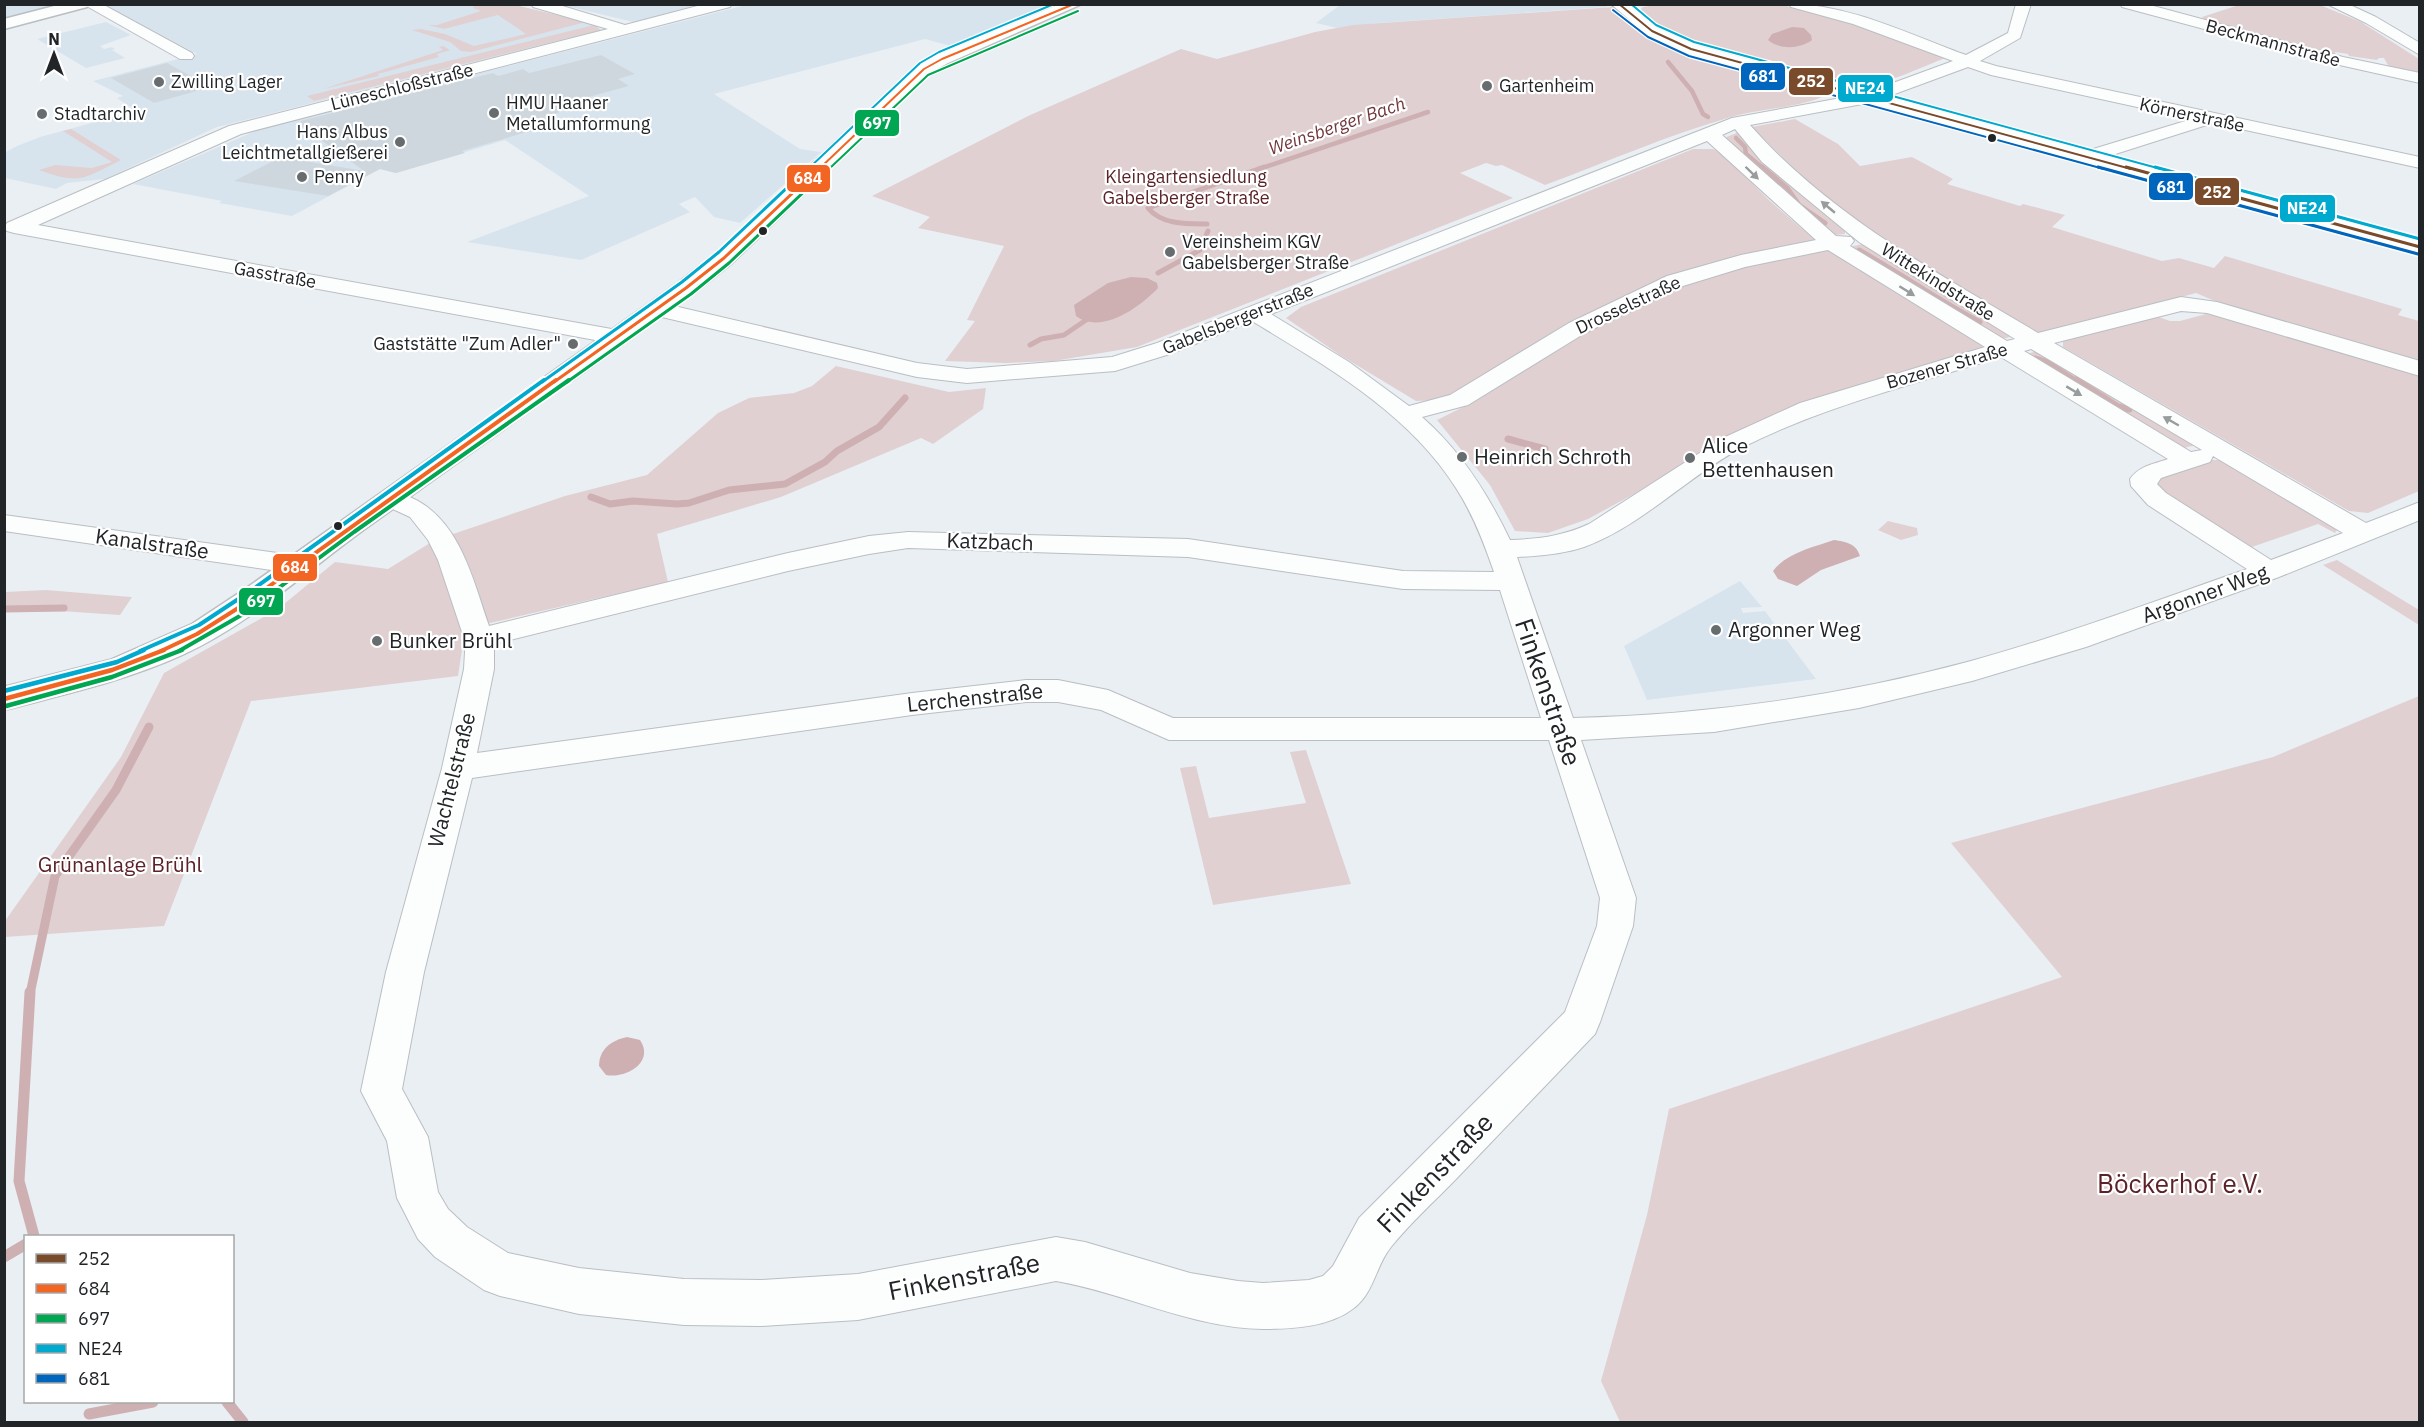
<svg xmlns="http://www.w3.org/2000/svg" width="2424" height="1427" font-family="'IBM Plex Sans',sans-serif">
	<rect width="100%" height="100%" fill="#eaeff4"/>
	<g fill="#d8e4ed">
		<polygon points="5,4 66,5 5,19"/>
		<polygon points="856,4 1057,5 954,47 925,39 714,94 800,149 821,152 740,223 714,217 695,197 679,204 690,212 581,260 467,242 589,196 505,140 396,173 380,169 292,216 219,203 222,201 133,184 258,130 746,5"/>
		<polygon points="1604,4 1607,7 1379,23 1337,28 1316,23 1340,5"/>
		<polygon points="106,5 515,5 594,25 601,30 217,127 105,179 67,183 56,189 5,178 4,153 17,146 40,137 136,111 117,98 123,96 93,81 197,54"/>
		<polygon points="563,5 705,5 633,22"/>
		<polygon points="106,22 131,35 100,46 104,49 112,47 115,49 112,50 125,58 86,68 37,39"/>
		<polygon points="1740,581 1762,607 1741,608 1743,613 1765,611 1816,679 1647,700 1624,646"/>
	</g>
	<g fill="#e0d0d2">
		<polygon points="476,4 515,5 586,22 471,52 461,51 450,42 412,30 421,29 445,34 474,46 526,34 498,15 444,29 428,25 437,25 481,11 473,8"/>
		<path d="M 1662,4 L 1783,5 L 1850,22 L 1945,58 C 1919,68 1880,88 1852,86 C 1813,78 1657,43 1641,9 L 1643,7 Z"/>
		<polygon points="2239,5 2320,5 2361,22 2419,59 2419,73 2389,67 2384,58 2379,58 2377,60 2349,56 2348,54 2335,52 2336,54 2209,23 2202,17"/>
		<path d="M 1613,7 L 1637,26 L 1684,52 L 1817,91 L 1825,95 C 1810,106 1753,110 1731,117 C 1668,135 1607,162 1545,185 L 1502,165 L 1496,166 L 1486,163 L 1460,173 L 1513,198 L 1137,347 L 1054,361 L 1005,363 L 945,361 L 975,321 L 967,320 L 1004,246 L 918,228 L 930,217 L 872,196 L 1028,116 L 1181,49 L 1217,59 L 1315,32 L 1353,25 Z"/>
		<polygon points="594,25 601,30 314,101 307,96"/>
		<polygon points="443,46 450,50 437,54 439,57 378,74 379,76 323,89 443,50 439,47"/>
		<polygon points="1795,119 1838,144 1860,166 1912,157 1953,179 1947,184 2020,206 2023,204 2065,215 2052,227 2162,261 2179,258 2214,268 2225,256 2402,309 2398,315 2419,321 2419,364 2236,310 2196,293 2037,335 1870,232 1806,180 1752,127"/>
		<path d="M 71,129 L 121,160 C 83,179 80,185 39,170 L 55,165 L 92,168 L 112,162 L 63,131 Z"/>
		<path d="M 1739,132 C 1772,168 1807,200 1845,231 L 1845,234 L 1835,235 L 1724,138 Z"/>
		<polygon points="1693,149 1713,149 1722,154 1770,201 1816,241 1744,255 1682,273 1465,390 1440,400 1416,401 1340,355 1286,318 1301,307"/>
		<polygon points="1863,244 2013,336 1999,340 1849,247"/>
		<polygon points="1827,249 1988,347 1821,397 1715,444 1634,494 1588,519 1548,533 1515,531 1490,485 1437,420 1475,401 1604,322 1643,302 1713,273"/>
		<polygon points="2206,314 2217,315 2419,374 2419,491 2368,513 2349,511 2063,347 2063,341 2156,316 2170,321 2180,321"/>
		<polygon points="2042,350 2199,444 2177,450 2022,355"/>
		<polygon points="836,366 949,392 986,388 983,409 933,444 921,438 781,497 657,534 668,582 490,623 465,630 458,676 251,701 164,926 5,937 5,921 121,757 164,673 278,609 335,562 388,569 430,543 453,534 565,496 647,475 718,413 749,398 794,393 812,386"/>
		<polygon points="2211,460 2219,460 2338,528 2335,533 2318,524 2249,548 2160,493 2154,478"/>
		<polygon points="1888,521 1917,528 1918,535 1901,540 1878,530"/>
		<polygon points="2337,560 2419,610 2419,625 2323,565"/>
		<polygon points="46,590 131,597 132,597 120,615 60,611 5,612 5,592"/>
		<polygon points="2419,696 2419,1422 1620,1422 1601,1381 1647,1215 1669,1109 2062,977 1951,843 2273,757"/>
		<polygon points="1306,750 1351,884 1213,905 1180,768 1196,766 1209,818 1306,803 1290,752"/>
	</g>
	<g fill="#ceb0b2">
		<path d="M 1792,27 L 1804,28 L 1811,35 L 1812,40 C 1800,49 1780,50 1768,40 L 1772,34 Z"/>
		<path d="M 1131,277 L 1147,278 L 1157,283 L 1158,288 C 1139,308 1101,335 1076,316 L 1074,305 L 1108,283 Z"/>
		<path d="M 1834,540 C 1846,542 1856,543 1860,556 L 1821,570 L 1797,586 L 1778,579 L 1773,571 C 1786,553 1814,547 1834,540 Z"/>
		<path d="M 627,1037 L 640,1040 C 655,1062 626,1079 606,1075 L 599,1066 C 599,1049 612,1040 627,1037 Z"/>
	</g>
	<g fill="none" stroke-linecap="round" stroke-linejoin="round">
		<g stroke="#ceb0b2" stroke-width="4.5">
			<polyline points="1668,62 1692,91 1703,114 1708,117"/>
			<polyline points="1736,138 1745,147 1746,154 1764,169"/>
			<polyline points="1259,169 1428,112"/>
		</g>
		<g stroke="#ceb0b2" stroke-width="5">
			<polyline points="1762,167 1787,188 1799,205 1825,223"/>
			<path d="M 1207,224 C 1187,224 1162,225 1148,208 L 1264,167"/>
			<path d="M 1859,250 C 1900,273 1938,300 1980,322"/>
			<polyline points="1158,273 1200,250 1208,231"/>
			<polyline points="1030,345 1041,339 1064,335 1092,316"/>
			<polyline points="2035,358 2048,362 2078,382"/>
		</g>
		<g stroke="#ceb0b2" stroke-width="7">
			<polyline points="2076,380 2118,407 2129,409"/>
			<polyline points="1508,439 1545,449"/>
			<polyline points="591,497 610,504 633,501 677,504 689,503 729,490 785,484 825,462 837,451 879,427 905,398"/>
			<polyline points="4,609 64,608"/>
		</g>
		<polyline stroke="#ceb0b2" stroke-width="9" points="30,994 55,876 116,790 149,727"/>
		<g stroke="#ceb0b2" stroke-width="11">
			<polyline points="30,992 19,1181 34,1236"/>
			<polyline points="4,1257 26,1244"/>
			<polyline points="227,1402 243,1422"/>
			<polyline points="89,1414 153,1402"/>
		</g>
	</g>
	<g fill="#cfd7de">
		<polygon points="601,55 635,74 618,79 629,86 585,98 533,126 537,129 462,151 465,153 396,173 380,169 328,196 234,181 281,157 364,171 300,125 303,124 300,121 493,73 498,76 523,69 529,73"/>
		<polygon points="167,63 211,87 154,103 111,78"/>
	</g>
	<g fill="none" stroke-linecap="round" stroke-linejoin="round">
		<g stroke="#babec2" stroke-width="2">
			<g id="minor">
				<polygon points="83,4 102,4 192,53 194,56 192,59 180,59"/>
				<polygon points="531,4 556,4 625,25 705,4 732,4 730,7 241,134 38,225 617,330 625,332 628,337 625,342 617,344 14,233 7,231 4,228 7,223 229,126 608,29 533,7"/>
				<path d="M 1789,4 C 1850,4 1910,35 1966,55 L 2008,33 L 2016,4 L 2031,4 L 2020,38 L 1980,61 L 1996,66 L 2420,157 L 2420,168 L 2213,123 L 2087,163 L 2080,161 L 2078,157 L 2080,153 L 2192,119 L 1991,75 L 1968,67 L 1873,102 L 1750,125 C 1829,215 1936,272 2038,333 L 2181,297 L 2217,302 L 2420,361 L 2420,376 L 2207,313 L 2181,311 L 2054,343 L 2366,523 L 2420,502 L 2420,520 L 2279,577 L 2086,647 L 1972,681 L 1859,708 L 1714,732 L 1581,740 L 1636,898 L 1633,926 L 1600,1022 L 1595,1034 C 1549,1082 1503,1130 1457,1178 C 1435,1201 1411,1222 1391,1247 C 1376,1265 1374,1293 1354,1308 C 1330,1327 1293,1329 1263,1329 C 1191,1328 1126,1293 1056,1281 L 858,1320 L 761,1326 L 684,1325 L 579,1314 L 500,1296 L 484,1290 L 435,1257 L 418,1239 L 397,1198 L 387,1141 L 361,1091 L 386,972 L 442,768 L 464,669 L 465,652 L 464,638 L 438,560 L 428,540 L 410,517 L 382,504 L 378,498 L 382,492 C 394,489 401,493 412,498 C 460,520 473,580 489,626 L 788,553 L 869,536 L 908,532 L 1188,539 L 1403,571 L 1494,572 C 1484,543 1473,514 1456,488 C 1409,413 1326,366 1252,321 L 1173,353 L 1115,371 L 967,383 L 917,377 L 649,314 L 646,309 L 649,304 L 657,302 L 917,363 L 967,369 L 1112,357 L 1157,343 L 1732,118 L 1863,94 L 1953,61 L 1853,24 L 1791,7 ZM 1735,129 L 1762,162 L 1859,242 L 2015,339 L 2007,341 L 1850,246 L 1854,241 L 1851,237 L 1836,236 L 1722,135 ZM 1707,141 L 1816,240 L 1741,255 L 1667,276 L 1569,323 L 1450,395 L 1409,406 L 1349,362 L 1271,314 ZM 1828,250 L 1985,347 L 1800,403 L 1723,438 L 1589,524 C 1563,536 1539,539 1510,540 C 1488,494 1461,451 1422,417 L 1468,405 L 1585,333 L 1683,286 L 1745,267 ZM 2031,349 L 2202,450 L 2191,452 L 2024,351 ZM 2001,357 L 2168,459 C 2154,464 2139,466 2130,479 L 2131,486 L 2148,505 L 2247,569 C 2155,601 2065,635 1971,661 C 1842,696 1706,715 1573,718 L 1517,557 C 1539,556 1563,554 1584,547 C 1642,526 1689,475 1743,447 C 1825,406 1914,384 2001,357 ZM 2213,456 L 2343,533 L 2271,560 L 2166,493 L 2157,484 L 2161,478 L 2210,462 ZM 908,548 L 1188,557 L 1403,589 L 1500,590 L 1541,718 L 1173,718 L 1108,690 L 1058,680 L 1026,680 L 912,693 L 477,753 L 494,669 L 494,644 L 788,571 L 869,554 ZM 1026,702 L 1058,702 L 1101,710 L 1169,740 L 1549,740 L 1600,898 L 1597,926 L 1565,1012 L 1359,1218 L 1333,1266 L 1323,1276 L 1309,1280 L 1263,1283 L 1238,1281 L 1190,1273 L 1085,1242 L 1056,1237 L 858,1274 L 761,1280 L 684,1279 L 579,1268 L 508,1253 L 467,1227 L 448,1209 L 438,1192 L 428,1137 L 402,1089 L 424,972 L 472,778 L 912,715 Z"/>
				<polygon points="2120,4 2146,4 2343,57 2420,73 2420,83 2335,64 2122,7"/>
				<polygon points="2327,4 2348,4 2376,17 2420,43 2420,55 2366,23"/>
				<polygon points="4,515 299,556 309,559 313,565 309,571 299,574 4,531"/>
			</g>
		</g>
		<g stroke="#babec2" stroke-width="3">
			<g id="major">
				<polygon points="62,4 89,4 87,7 4,29 4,19"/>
				<path d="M 1060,4 L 1082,4 L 948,63 L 930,73 L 732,263 L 694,293 C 583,372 472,451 362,531 C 303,574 248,625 182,655 C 125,681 65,694 4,710 L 4,687 L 110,660 L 192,624 L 245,589 L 678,283 L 716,253 L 918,65 L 936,55 Z"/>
				<polygon points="1611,4 1628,4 1658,28 1697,45 2420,240 2420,253 1685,53 1646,34"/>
			</g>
		</g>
		<use href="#minor" fill="#fcfdfd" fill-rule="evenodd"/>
		<use href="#major" fill="#fcfdfd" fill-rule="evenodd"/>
		<g stroke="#fff" stroke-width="4.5">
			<polyline id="bus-1-far1" points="1619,4 1652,31 1691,49 2131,169"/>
		</g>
		<g stroke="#fff" stroke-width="6">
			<polyline id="bus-1" points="2126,167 2420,247"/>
		</g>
		<g stroke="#fff" stroke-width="4.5">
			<polyline id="bus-2-far3" points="819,169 924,69 942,59 1074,4"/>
		</g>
		<g stroke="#fff" stroke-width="6">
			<polyline id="bus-2-far2" points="554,382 686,288 724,258 820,167"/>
		</g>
		<g stroke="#fff" stroke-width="8">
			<polyline id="bus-2-far1" points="161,651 197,634 243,605 556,380"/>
		</g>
		<g stroke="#fff" stroke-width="9">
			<polyline id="bus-2" points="4,699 112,670 164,650"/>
		</g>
		<g stroke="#fff" stroke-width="4.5">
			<polyline id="bus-3-far3" points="829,169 928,75 1078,11"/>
		</g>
		<g stroke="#fff" stroke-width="6">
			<polyline id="bus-3-far2" points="567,382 691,294 729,263 830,167"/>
		</g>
		<g stroke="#fff" stroke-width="8">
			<polyline id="bus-3-far1" points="179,651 245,613 354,532 569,380"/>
		</g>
		<g stroke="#fff" stroke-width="9">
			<polyline id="bus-3" points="6,706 112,677 182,650"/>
		</g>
		<g stroke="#fff" stroke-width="4.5">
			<g id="bus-4-far3">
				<polyline points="1631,4 1656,25 1694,42 2161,169"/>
				<polyline points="808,169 920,63 939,52 1054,4"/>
			</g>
		</g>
		<g stroke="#fff" stroke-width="6">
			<g id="bus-4-far2">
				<polyline points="2155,167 2420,239"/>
				<polyline points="542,382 682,282 719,252 809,167"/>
			</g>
		</g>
		<g stroke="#fff" stroke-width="8">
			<polyline id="bus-4-far1" points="140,651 199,625 252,590 544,380"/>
		</g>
		<g stroke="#fff" stroke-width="9">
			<polyline id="bus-4" points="4,691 117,662 144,650"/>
		</g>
		<g stroke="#fff" stroke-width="4.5">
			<polyline id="bus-5-far1" points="1613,10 1648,37 1689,56 2104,169"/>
		</g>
		<g stroke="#fff" stroke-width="6">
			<polyline id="bus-5" points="2098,167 2418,254"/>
		</g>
		<use href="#bus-1-far1" stroke="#7a4b2a" stroke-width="2"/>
		<use href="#bus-1" stroke="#7a4b2a" stroke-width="3"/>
		<use href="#bus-2-far3" stroke="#f26522" stroke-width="2"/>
		<use href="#bus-2-far2" stroke="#f26522" stroke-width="3"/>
		<use href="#bus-2-far1" stroke="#f26522" stroke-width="4"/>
		<use href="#bus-2" stroke="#f26522" stroke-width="4.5"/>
		<use href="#bus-3-far3" stroke="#00a651" stroke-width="2"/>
		<use href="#bus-3-far2" stroke="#00a651" stroke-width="3"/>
		<use href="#bus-3-far1" stroke="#00a651" stroke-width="4"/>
		<use href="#bus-3" stroke="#00a651" stroke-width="4.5"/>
		<use href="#bus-4-far3" stroke="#00a9ce" stroke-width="2"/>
		<use href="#bus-4-far2" stroke="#00a9ce" stroke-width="3"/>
		<use href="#bus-4-far1" stroke="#00a9ce" stroke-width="4"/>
		<use href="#bus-4" stroke="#00a9ce" stroke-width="4.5"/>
		<use href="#bus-5-far1" stroke="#0065bd" stroke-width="2"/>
		<use href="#bus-5" stroke="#0065bd" stroke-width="3"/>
	</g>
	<defs><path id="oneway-solid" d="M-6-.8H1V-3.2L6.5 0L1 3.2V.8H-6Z" transform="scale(1.5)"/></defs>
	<g fill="#999c9d">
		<use href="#oneway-solid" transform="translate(1752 173) rotate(44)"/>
		<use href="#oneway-solid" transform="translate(1828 207) rotate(-140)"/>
		<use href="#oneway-solid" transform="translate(1907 291) rotate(32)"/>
		<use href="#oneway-solid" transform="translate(2074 391) rotate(31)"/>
		<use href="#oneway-solid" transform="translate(2171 421) rotate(-150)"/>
	</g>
	<g fill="#676c6f" stroke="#fff" stroke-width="2">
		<circle cx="159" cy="82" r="6"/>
		<circle cx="1487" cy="86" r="6"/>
		<circle cx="494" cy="113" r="6"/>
		<circle cx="42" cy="114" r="6"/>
		<circle cx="400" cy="142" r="6"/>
		<circle cx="302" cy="177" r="6"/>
		<circle cx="1170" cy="252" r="6"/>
		<circle cx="573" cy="344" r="6"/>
		<circle cx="1462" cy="457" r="6"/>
		<circle cx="1690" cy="458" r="6"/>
		<circle cx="1716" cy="630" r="6"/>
		<circle cx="377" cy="641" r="6"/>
	</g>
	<g fill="#212528" stroke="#fff" stroke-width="2">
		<circle cx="1992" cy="138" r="5"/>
		<circle cx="763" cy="231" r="5"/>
		<circle cx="338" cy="526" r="5"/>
	</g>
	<g text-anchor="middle" stroke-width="4.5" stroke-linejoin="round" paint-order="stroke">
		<g font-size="18" fill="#212528" stroke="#fff">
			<text transform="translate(2273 43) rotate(15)" y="6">Beckmannstraße</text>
			<text transform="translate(402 87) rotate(-14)" y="6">Lüneschloßstraße</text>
			<text transform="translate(2192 115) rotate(12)" y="6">Körnerstraße</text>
			<text transform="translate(275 275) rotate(10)" y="6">Gasstraße</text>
			<text transform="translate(1938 282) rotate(32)" y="6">Wittekindstraße</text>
			<text transform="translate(1628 305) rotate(-25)" y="6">Drosselstraße</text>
			<text transform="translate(1238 319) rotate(-22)" y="6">Gabelsbergerstraße</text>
			<text transform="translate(1947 366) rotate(-16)" y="6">Bozener Straße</text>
		</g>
		<g font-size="18" fill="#212528" stroke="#fff" text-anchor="start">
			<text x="171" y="88">Zwilling Lager</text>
			<text x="1499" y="92">Gartenheim</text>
			<text x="506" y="109">HMU Haaner<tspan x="506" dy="21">Metallumformung</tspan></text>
			<text x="54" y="120">Stadtarchiv</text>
			<text x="388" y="138" text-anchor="end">Hans Albus<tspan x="388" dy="21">Leichtmetallgießerei</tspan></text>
			<text x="314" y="183">Penny</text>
			<text x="1182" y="248">Vereinsheim KGV<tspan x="1182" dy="21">Gabelsberger Straße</tspan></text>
			<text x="561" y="350" text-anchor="end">Gaststätte "Zum Adler"</text>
		</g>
		<g font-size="18" font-style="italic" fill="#71363a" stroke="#fff">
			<text transform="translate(1337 126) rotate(-19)" y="6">Weinsberger Bach</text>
		</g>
		<g font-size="18" fill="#5b2228" stroke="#fff">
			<text x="1186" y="183">Kleingartensiedlung<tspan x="1186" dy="21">Gabelsberger Straße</tspan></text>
		</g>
		<g font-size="21" fill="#212528" stroke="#fff" text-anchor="start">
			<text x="1702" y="453">Alice<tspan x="1702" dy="24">Bettenhausen</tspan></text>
			<text x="1474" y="464">Heinrich Schroth</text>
			<text x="1728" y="637">Argonner Weg</text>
			<text x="389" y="648">Bunker Brühl</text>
		</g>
		<g font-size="21" fill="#212528" stroke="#fff">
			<text transform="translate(990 542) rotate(2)" y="7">Katzbach</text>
			<text transform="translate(152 544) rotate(8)" y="7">Kanalstraße</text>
			<text transform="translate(2205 594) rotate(-20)" y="7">Argonner Weg</text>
			<text transform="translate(975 698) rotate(-6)" y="7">Lerchenstraße</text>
			<text transform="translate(452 780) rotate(-76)" y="7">Wachtelstraße</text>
		</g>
		<g font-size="21" fill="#5b2228" stroke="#fff">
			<text x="120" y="872">Grünanlage Brühl</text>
		</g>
		<g font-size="26" fill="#212528" stroke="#fff">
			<text transform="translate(1548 692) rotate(71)" y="9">Finkenstraße</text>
			<text transform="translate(1435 1173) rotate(-46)" y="9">Finkenstraße</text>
			<text transform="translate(964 1277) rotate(-11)" y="9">Finkenstraße</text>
		</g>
		<g font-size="26" fill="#5b2228" stroke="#fff">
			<text x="2180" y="1193">Böckerhof e.V.</text>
		</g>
	</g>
	<g stroke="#fff" stroke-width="2">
		<rect x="1740" y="62" width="46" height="29" rx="6" fill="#0065bd"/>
		<rect x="1788" y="67" width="46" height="29" rx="6" fill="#7a4b2a"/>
		<rect x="1837" y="74" width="57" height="29" rx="6" fill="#00a9ce"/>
		<rect x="854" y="109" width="46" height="28" rx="6" fill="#00a651"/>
		<rect x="786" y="164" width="45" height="29" rx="6" fill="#f26522"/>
		<rect x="2148" y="172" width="46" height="29" rx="6" fill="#0065bd"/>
		<rect x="2194" y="177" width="46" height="29" rx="6" fill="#7a4b2a"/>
		<rect x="2279" y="194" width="57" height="29" rx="6" fill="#00a9ce"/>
		<rect x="272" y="553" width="46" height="29" rx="6" fill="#f26522"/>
		<rect x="238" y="587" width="46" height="29" rx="6" fill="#00a651"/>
	</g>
	<g font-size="16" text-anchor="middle" font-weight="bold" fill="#fff">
		<text x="1763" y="82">681</text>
		<text x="1811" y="87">252</text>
		<text x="1865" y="94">NE24</text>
		<text x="877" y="129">697</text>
		<text x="808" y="184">684</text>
		<text x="2171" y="193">681</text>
		<text x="2217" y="198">252</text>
		<text x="2307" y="214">NE24</text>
		<text x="295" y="573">684</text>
		<text x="261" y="607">697</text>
	</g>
	<rect width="2424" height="1427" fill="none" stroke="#212528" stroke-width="12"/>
	<rect x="24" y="1235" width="210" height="168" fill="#ffffff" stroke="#a6a8a9" stroke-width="1.5"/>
	<rect x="36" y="1254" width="30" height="9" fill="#7a4b2a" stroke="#a6a8a9" stroke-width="1.5"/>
	<text x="78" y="1265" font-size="18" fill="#212528">252</text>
	<rect x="36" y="1284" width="30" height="9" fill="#f26522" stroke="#a6a8a9" stroke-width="1.5"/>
	<text x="78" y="1295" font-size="18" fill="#212528">684</text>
	<rect x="36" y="1314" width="30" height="9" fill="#00a651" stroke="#a6a8a9" stroke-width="1.5"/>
	<text x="78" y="1325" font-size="18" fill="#212528">697</text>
	<rect x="36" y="1344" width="30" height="9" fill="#00a9ce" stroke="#a6a8a9" stroke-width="1.5"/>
	<text x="78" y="1355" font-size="18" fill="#212528">NE24</text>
	<rect x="36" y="1374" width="30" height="9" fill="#0065bd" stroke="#a6a8a9" stroke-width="1.5"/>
	<text x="78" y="1385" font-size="18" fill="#212528">681</text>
	<g transform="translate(54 54)" stroke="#ffffff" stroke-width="4.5" paint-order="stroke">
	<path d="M0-4.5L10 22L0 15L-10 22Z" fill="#212528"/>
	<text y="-9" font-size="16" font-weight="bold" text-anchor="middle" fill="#212528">N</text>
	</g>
</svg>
